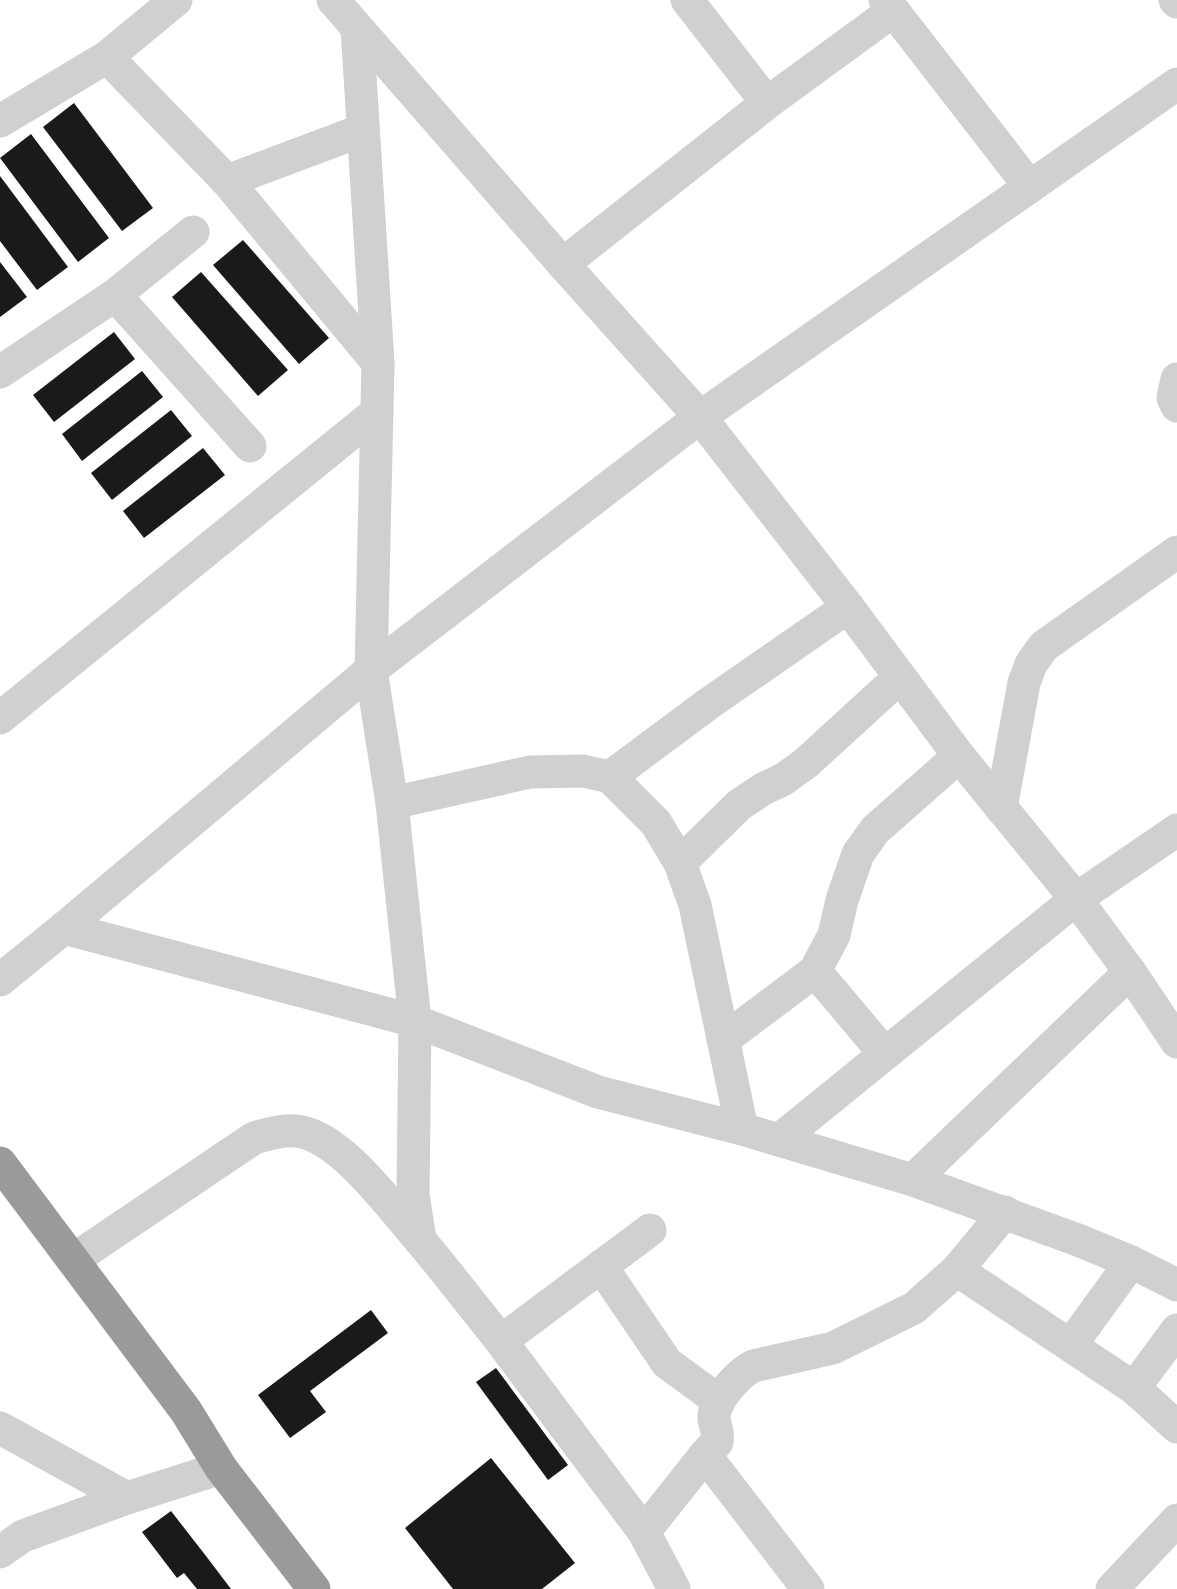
<svg xmlns="http://www.w3.org/2000/svg" width="1177" height="1589" font-family="Quicksand,sans-serif">
	<rect width="100%" height="100%" fill="#fff"/>
	<g fill="#1a1a1a">
		<polygon points="74,103 153,208 122,231 43,127"/>
		<polygon points="31,134 109,238 78,262 0,158"/>
		<polygon points="0,176 68,267 37,290 0,241"/>
		<polygon points="243,240 329,338 299,364 213,265"/>
		<polygon points="0,262 27,297 0,317"/>
		<polygon points="201,272 288,370 258,396 172,297"/>
		<polygon points="114,332 135,359 54,422 33,395"/>
		<polygon points="142,371 163,397 82,461 62,434"/>
		<polygon points="171,410 192,436 112,500 91,473"/>
		<polygon points="203,448 225,475 144,538 123,511"/>
		<polygon points="371,1310 388,1333 310,1391 326,1412 290,1438 258,1395"/>
		<polygon points="496,1368 568,1465 548,1480 476,1382"/>
		<polygon points="491,1458 575,1563 542,1589 453,1589 405,1528"/>
		<polygon points="171,1511 206,1556 231,1589 197,1589 184,1573 177,1578 142,1532"/>
	</g>
	<g fill="none" stroke-linecap="round" stroke-linejoin="round">
		<g stroke="#d0d0d0" stroke-width="33">
			<polyline points="333,0 563,264 700,417 848,607 959,756 1076,899 1130,972 1177,1042"/>
			<polyline points="687,0 767,103"/>
			<polyline points="885,0 1030,187"/>
			<polyline points="1175,0 1177,2"/>
			<polyline points="357,28 378,363 371,670 392,803 415,1021 413,1194 420,1240 439,1263 501,1341 644,1532 674,1589"/>
			<polyline points="107,57 227,181 378,363"/>
			<polyline points="0,121 107,57 176,0"/>
			<polyline points="227,181 363,130"/>
			<polyline points="563,264 767,103 893,11"/>
			<polyline points="115,295 250,446"/>
			<polyline points="0,372 115,295 193,232"/>
			<polyline points="1177,379 1173,398 1177,406"/>
			<polyline points="0,718 377,412"/>
			<polyline points="610,777 708,704 848,607"/>
			<polyline points="392,803 530,772 583,771 610,777 656,823 680,863 695,905 742,1129"/>
			<polyline points="1001,808 1024,683 1031,664 1044,646 1177,552"/>
			<polyline points="680,863 739,805 763,789 784,779 806,763 900,677"/>
			<polyline points="64,928 415,1021 598,1092 742,1129 913,1180 1078,1240 1131,1262 1177,1285"/>
			<polyline points="815,971 885,1054"/>
			<polyline points="0,980 64,928 371,670 700,417 1177,84"/>
			<polyline points="723,1040 815,971 834,935 842,900 858,854 875,830 959,756"/>
			<polyline points="779,1140 1076,899 1177,830"/>
			<polyline points="913,1180 1130,972"/>
			<path d="M 73,1260 L 254,1138 C 268,1134 281,1130 296,1131 C 340,1135 391,1207 420,1240"/>
			<polyline points="601,1266 667,1363 719,1401"/>
			<polyline points="957,1270 1134,1388 1177,1427"/>
			<polyline points="501,1341 650,1230"/>
			<polyline points="1071,1345 1131,1262"/>
			<polyline points="1134,1388 1177,1330"/>
			<polyline points="0,1428 127,1498"/>
			<polyline points="705,1455 808,1589"/>
			<path d="M 644,1532 L 705,1455 L 717,1442 C 719,1433 715,1427 714,1418 C 713,1401 738,1374 753,1366 L 833,1348 L 914,1308 L 957,1270 L 1005,1212"/>
			<polyline points="0,1552 23,1536 127,1498 221,1468"/>
			<polyline points="1112,1589 1177,1520"/>
		</g>
		<polyline stroke="#9a9a9a" stroke-width="33" points="0,1163 186,1411 221,1468 314,1589"/>
	</g>
</svg>
